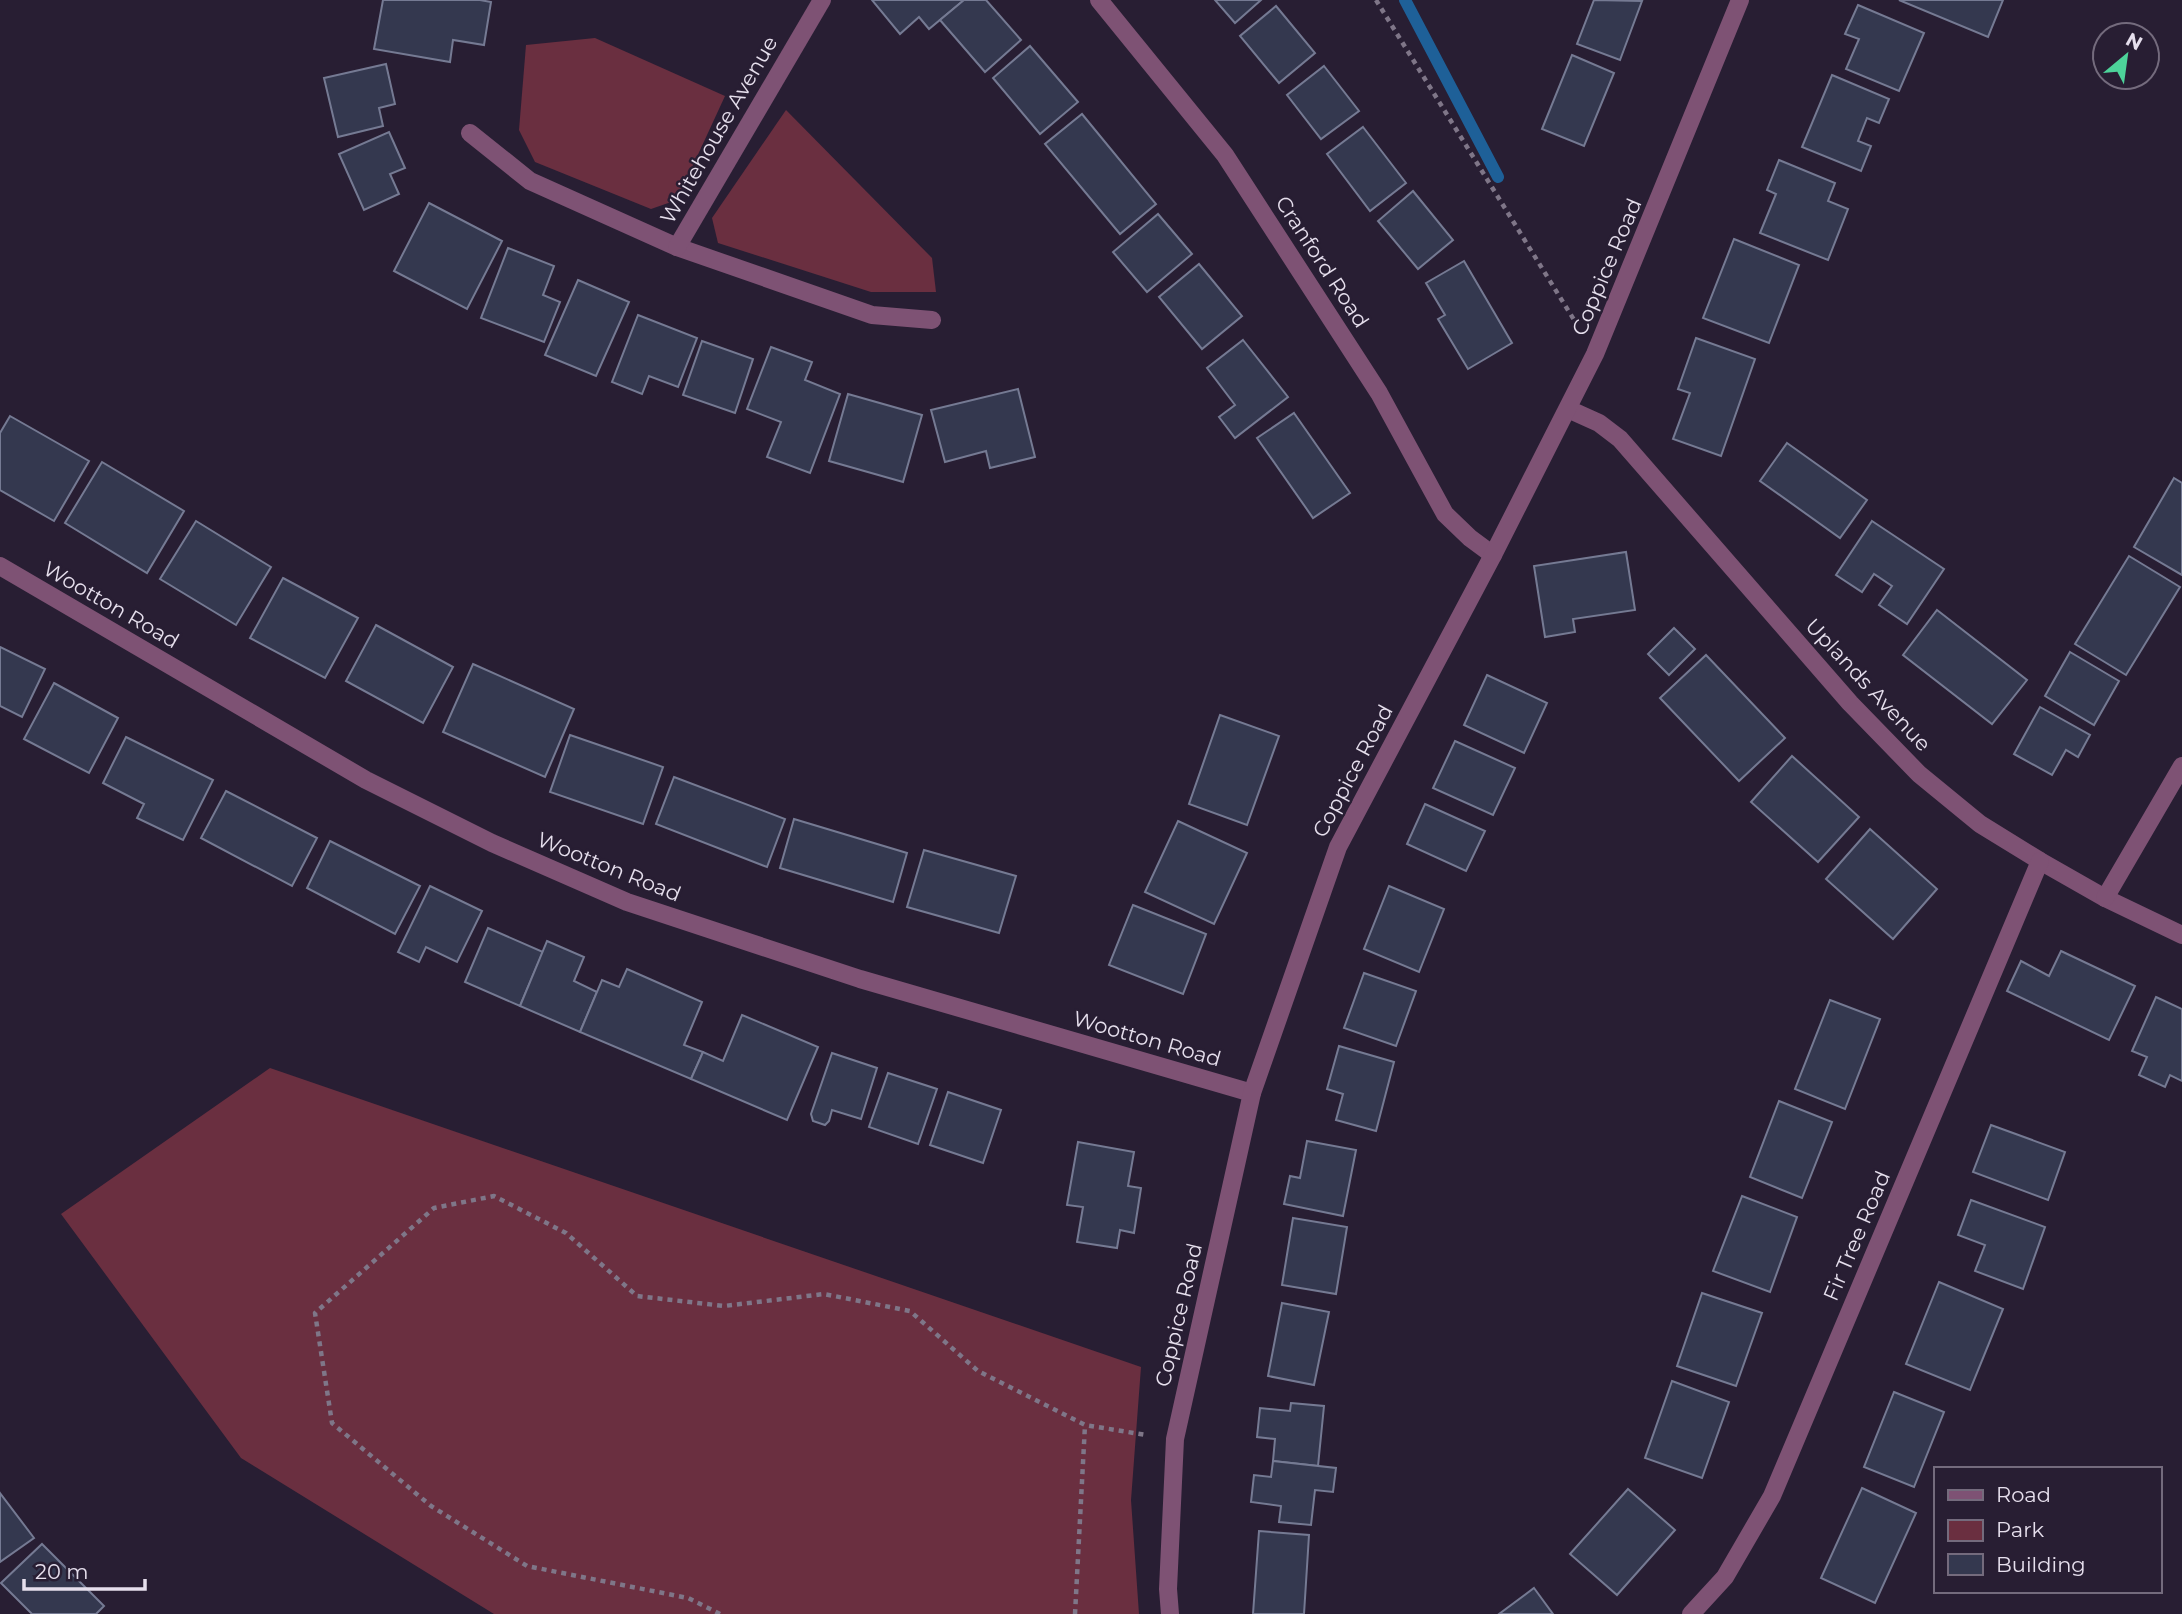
<svg xmlns="http://www.w3.org/2000/svg" width="2182" height="1614" font-family="Montserrat,sans-serif">
	<rect width="100%" height="100%" fill="#281e33"/>
	<g fill="#6a2f40">
		<polygon points="595,38 725,96 677,200 651,209 535,162 519,130 526,45"/>
		<polygon points="786,110 932,258 936,292 871,292 718,243 712,218"/>
		<polygon points="270,1068 1141,1367 1131,1500 1139,1614 494,1614 241,1458 61,1214"/>
	</g>
	<g fill="none" stroke-linecap="round" stroke-linejoin="round">
		<polyline stroke="#1e6098" stroke-width="12" points="1405,0 1498,177"/>
	</g>
	<g fill="#34384f" stroke="#757a93" stroke-width="2">
		<polygon points="383,0 480,0 491,2 484,45 453,40 450,62 374,49"/>
		<polygon points="872,0 964,0 929,29 919,17 900,34"/>
		<polygon points="964,0 986,0 1021,40 985,72 940,20"/>
		<polygon points="1215,0 1261,0 1235,23"/>
		<polygon points="1594,0 1642,1 1620,60 1577,44"/>
		<polygon points="1899,0 2003,0 1988,37"/>
		<polygon points="1858,5 1924,33 1899,91 1846,69 1859,39 1845,34"/>
		<polygon points="1276,6 1315,53 1279,83 1240,36"/>
		<polygon points="1030,46 1078,102 1040,134 993,78"/>
		<polygon points="1572,55 1614,73 1584,146 1542,129"/>
		<polygon points="386,64 395,104 379,108 383,126 338,137 324,78"/>
		<polygon points="1324,66 1359,111 1321,139 1287,95"/>
		<polygon points="1832,75 1889,99 1879,123 1867,118 1858,141 1871,146 1861,171 1802,147"/>
		<polygon points="1082,114 1156,204 1120,234 1045,144"/>
		<polygon points="1363,127 1406,183 1370,211 1327,154"/>
		<polygon points="389,132 405,168 390,174 399,194 364,210 339,154"/>
		<polygon points="1779,160 1835,183 1828,201 1848,209 1828,260 1760,233 1776,194 1767,190"/>
		<polygon points="1413,191 1453,240 1418,269 1378,221"/>
		<polygon points="429,203 502,241 467,309 394,271"/>
		<polygon points="1158,214 1192,254 1147,292 1113,252"/>
		<polygon points="1734,239 1799,265 1769,343 1703,318"/>
		<polygon points="508,248 554,266 543,295 560,302 544,342 481,318"/>
		<polygon points="1464,261 1512,343 1468,369 1438,319 1445,315 1426,283"/>
		<polygon points="1199,264 1242,316 1202,349 1159,297"/>
		<polygon points="578,280 629,302 596,376 545,355"/>
		<polygon points="638,315 697,338 678,387 649,376 642,394 612,382"/>
		<polygon points="1696,338 1755,359 1721,456 1673,439 1690,393 1678,389"/>
		<polygon points="1243,340 1288,397 1235,438 1219,417 1235,405 1207,368"/>
		<polygon points="702,341 753,359 735,413 683,395"/>
		<polygon points="771,347 812,362 805,380 840,394 810,473 767,457 781,422 747,409"/>
		<polygon points="1018,389 1035,457 990,468 986,451 945,462 931,410"/>
		<polygon points="848,394 922,415 903,482 829,461"/>
		<polygon points="1294,413 1350,493 1313,518 1257,438"/>
		<polygon points="10,416 89,461 54,521 0,490 0,433"/>
		<polygon points="1787,443 1867,500 1840,538 1760,481"/>
		<polygon points="102,462 184,511 147,573 65,523"/>
		<polygon points="2174,478 2182,483 2182,575 2134,547"/>
		<polygon points="196,521 271,567 236,625 160,579"/>
		<polygon points="1872,521 1944,569 1907,624 1879,605 1892,586 1874,574 1862,592 1836,575"/>
		<polygon points="1626,552 1635,610 1573,619 1575,632 1545,637 1534,566"/>
		<polygon points="2129,556 2180,587 2126,675 2075,644"/>
		<polygon points="283,578 358,618 325,678 250,638"/>
		<polygon points="1937,610 2027,680 1992,724 1903,655"/>
		<polygon points="376,625 453,667 423,723 346,681"/>
		<polygon points="1674,628 1695,649 1669,675 1648,654"/>
		<polygon points="0,647 45,669 22,717 0,706"/>
		<polygon points="2070,652 2119,681 2094,725 2045,696"/>
		<polygon points="1706,655 1785,738 1739,781 1660,698"/>
		<polygon points="473,664 574,709 545,777 443,732"/>
		<polygon points="1487,675 1547,703 1524,753 1464,725"/>
		<polygon points="54,683 118,718 89,773 24,739"/>
		<polygon points="2040,707 2090,735 2078,757 2066,750 2052,775 2014,754"/>
		<polygon points="1220,715 1279,736 1247,825 1189,804"/>
		<polygon points="570,735 663,767 643,824 550,792"/>
		<polygon points="126,737 213,780 183,840 137,818 144,804 103,783"/>
		<polygon points="1455,741 1515,768 1493,815 1433,788"/>
		<polygon points="1792,756 1859,817 1818,862 1751,802"/>
		<polygon points="674,777 785,819 767,867 656,824"/>
		<polygon points="226,791 317,838 292,886 201,838"/>
		<polygon points="1425,804 1485,831 1466,871 1407,844"/>
		<polygon points="794,819 907,853 893,902 780,868"/>
		<polygon points="1178,821 1247,853 1214,924 1145,892"/>
		<polygon points="1870,829 1937,889 1893,939 1826,879"/>
		<polygon points="330,841 420,886 395,934 307,888"/>
		<polygon points="924,850 1016,876 999,933 907,907"/>
		<polygon points="430,886 482,911 457,962 426,947 419,962 398,952"/>
		<polygon points="1389,886 1444,909 1419,972 1364,949"/>
		<polygon points="1133,905 1206,934 1183,994 1109,965"/>
		<polygon points="488,928 543,952 520,1006 465,982"/>
		<polygon points="547,941 584,957 574,981 597,992 580,1032 520,1006"/>
		<polygon points="2061,951 2135,986 2109,1040 2007,991 2021,961 2049,976"/>
		<polygon points="627,969 702,1002 684,1045 703,1052 691,1079 580,1032 602,980 619,987"/>
		<polygon points="1364,973 1416,991 1396,1046 1344,1028"/>
		<polygon points="2156,997 2182,1009 2182,1081 2170,1075 2165,1087 2139,1075 2147,1057 2132,1051"/>
		<polygon points="1830,1000 1880,1019 1845,1109 1795,1089"/>
		<polygon points="742,1015 818,1047 787,1120 691,1079 703,1052 723,1061"/>
		<polygon points="1339,1046 1394,1062 1376,1131 1336,1120 1343,1094 1327,1089"/>
		<polygon points="832,1053 877,1068 861,1119 832,1110 829,1121 825,1125 813,1121 811,1114"/>
		<polygon points="888,1073 937,1089 918,1144 869,1127"/>
		<polygon points="948,1092 1001,1110 983,1163 930,1145"/>
		<polygon points="1779,1101 1832,1122 1802,1198 1750,1177"/>
		<polygon points="1991,1125 2065,1152 2048,1200 1973,1172"/>
		<polygon points="1307,1141 1356,1150 1343,1216 1284,1204 1290,1176 1300,1178"/>
		<polygon points="1078,1142 1134,1152 1128,1186 1141,1188 1134,1233 1120,1230 1117,1248 1077,1242 1083,1207 1067,1205"/>
		<polygon points="1742,1196 1797,1217 1770,1292 1713,1271"/>
		<polygon points="1971,1200 2045,1227 2023,1289 1975,1271 1985,1245 1958,1235"/>
		<polygon points="1293,1218 1347,1227 1336,1294 1282,1285"/>
		<polygon points="1939,1282 2003,1309 1970,1390 1906,1364"/>
		<polygon points="1702,1293 1762,1313 1736,1386 1677,1366"/>
		<polygon points="1282,1303 1329,1312 1314,1385 1268,1376"/>
		<polygon points="1672,1381 1729,1402 1702,1478 1645,1458"/>
		<polygon points="1894,1392 1944,1412 1914,1487 1864,1467"/>
		<polygon points="1291,1403 1324,1406 1318,1466 1273,1461 1275,1439 1257,1437 1260,1408 1290,1411"/>
		<polygon points="1273,1461 1336,1468 1333,1492 1315,1490 1311,1525 1279,1522 1281,1506 1251,1502 1254,1475 1271,1477"/>
		<polygon points="1862,1488 1916,1513 1875,1603 1821,1578"/>
		<polygon points="1628,1489 1675,1530 1617,1595 1570,1554"/>
		<polygon points="0,1493 34,1538 0,1562"/>
		<polygon points="1259,1531 1309,1535 1304,1614 1253,1614"/>
		<polygon points="42,1544 104,1606 96,1614 32,1614 1,1583"/>
		<polygon points="1534,1588 1553,1614 1499,1614"/>
	</g>
	<g fill="none" stroke-linecap="round" stroke-linejoin="round">
		<g stroke="#7f7688" stroke-width="4.5" stroke-dasharray="5 5" stroke-linecap="butt">
			<polyline points="1376,0 1576,323"/>
			<polyline points="720,1614 688,1598 527,1566 431,1506 332,1423 315,1313 434,1208 494,1196 566,1233 637,1296 724,1306 824,1294 910,1311 978,1371 1085,1425 1146,1435"/>
			<polyline points="1075,1614 1085,1425"/>
		</g>
		<g stroke="#7e5274" stroke-width="18">
			<polyline points="1099,0 1225,155 1379,393 1445,514 1470,538 1493,555"/>
			<polyline points="470,133 530,181 677,247 872,315 932,320"/>
			<polyline points="677,247 822,0"/>
			<polyline points="1568,409 1599,423 1620,439 1850,703 1919,774 1980,824 2040,861 2105,898 2182,935"/>
			<polyline points="0,566 366,780 492,843 627,902 860,979 1252,1093"/>
			<polyline points="2105,898 2182,766"/>
			<polyline points="1170,1614 1168,1589 1175,1439 1252,1093 1338,847 1493,555 1595,354 1740,0"/>
			<polyline points="1691,1614 1725,1577 1772,1496 2040,861"/>
		</g>
	</g>
	<g text-anchor="middle" stroke-width="5" stroke-linejoin="round" paint-order="stroke">
		<g font-size="21" fill="#e6dfed" stroke="#281e33">
			<text transform="translate(719 130) rotate(-60)" y="7">Whitehouse Avenue</text>
			<text transform="translate(1322 262) rotate(57)" y="7">Cranford Road</text>
			<text transform="translate(1607 267) rotate(-67)" y="7">Coppice Road</text>
			<text transform="translate(111 605) rotate(30)" y="7">Wootton Road</text>
			<text transform="translate(1868 685) rotate(47)" y="7">Uplands Avenue</text>
			<text transform="translate(1353 771) rotate(-62)" y="7">Coppice Road</text>
			<text transform="translate(609 867) rotate(22)" y="7">Wootton Road</text>
			<text transform="translate(1147 1039) rotate(16)" y="7">Wootton Road</text>
			<text transform="translate(1857 1236) rotate(-67)" y="7">Fir Tree Road</text>
			<text transform="translate(1179 1315) rotate(-77)" y="7">Coppice Road</text>
		</g>
	</g>
	<rect x="1934" y="1467" width="228" height="126" fill="#281e33" stroke="#746b7d" stroke-width="2"/>
	<rect x="1948" y="1490" width="35" height="10" fill="#7e5274" stroke="#746b7d" stroke-width="2"/>
	<text x="1996" y="1502" font-size="21" fill="#e6dfed">Road</text>
	<rect x="1948" y="1520" width="35" height="21" fill="#6a2f40" stroke="#746b7d" stroke-width="2"/>
	<text x="1996" y="1537" font-size="21" fill="#e6dfed">Park</text>
	<rect x="1948" y="1554" width="35" height="21" fill="#34384f" stroke="#746b7d" stroke-width="2"/>
	<text x="1996" y="1572" font-size="21" fill="#e6dfed">Building</text>
	<g transform="translate(2126 56) rotate(29)"><circle r="33" fill="#281e33" stroke="#746b7d" stroke-width="2"/>
	<path d="M0-5L12 26L0 18L-12 26Z" fill="#4dd39a"/>
	<text y="-10" font-size="19" font-weight="bold" text-anchor="middle" fill="#e6dfed">N</text>
	</g>
	<path d="M24 1579v10h121v-10" fill="none" stroke="#e6dfed" stroke-width="3.5"/>
	<text x="35" y="1579" font-size="21" fill="#e6dfed" stroke="#281e33" stroke-width="5" paint-order="stroke">20 m</text>
</svg>
